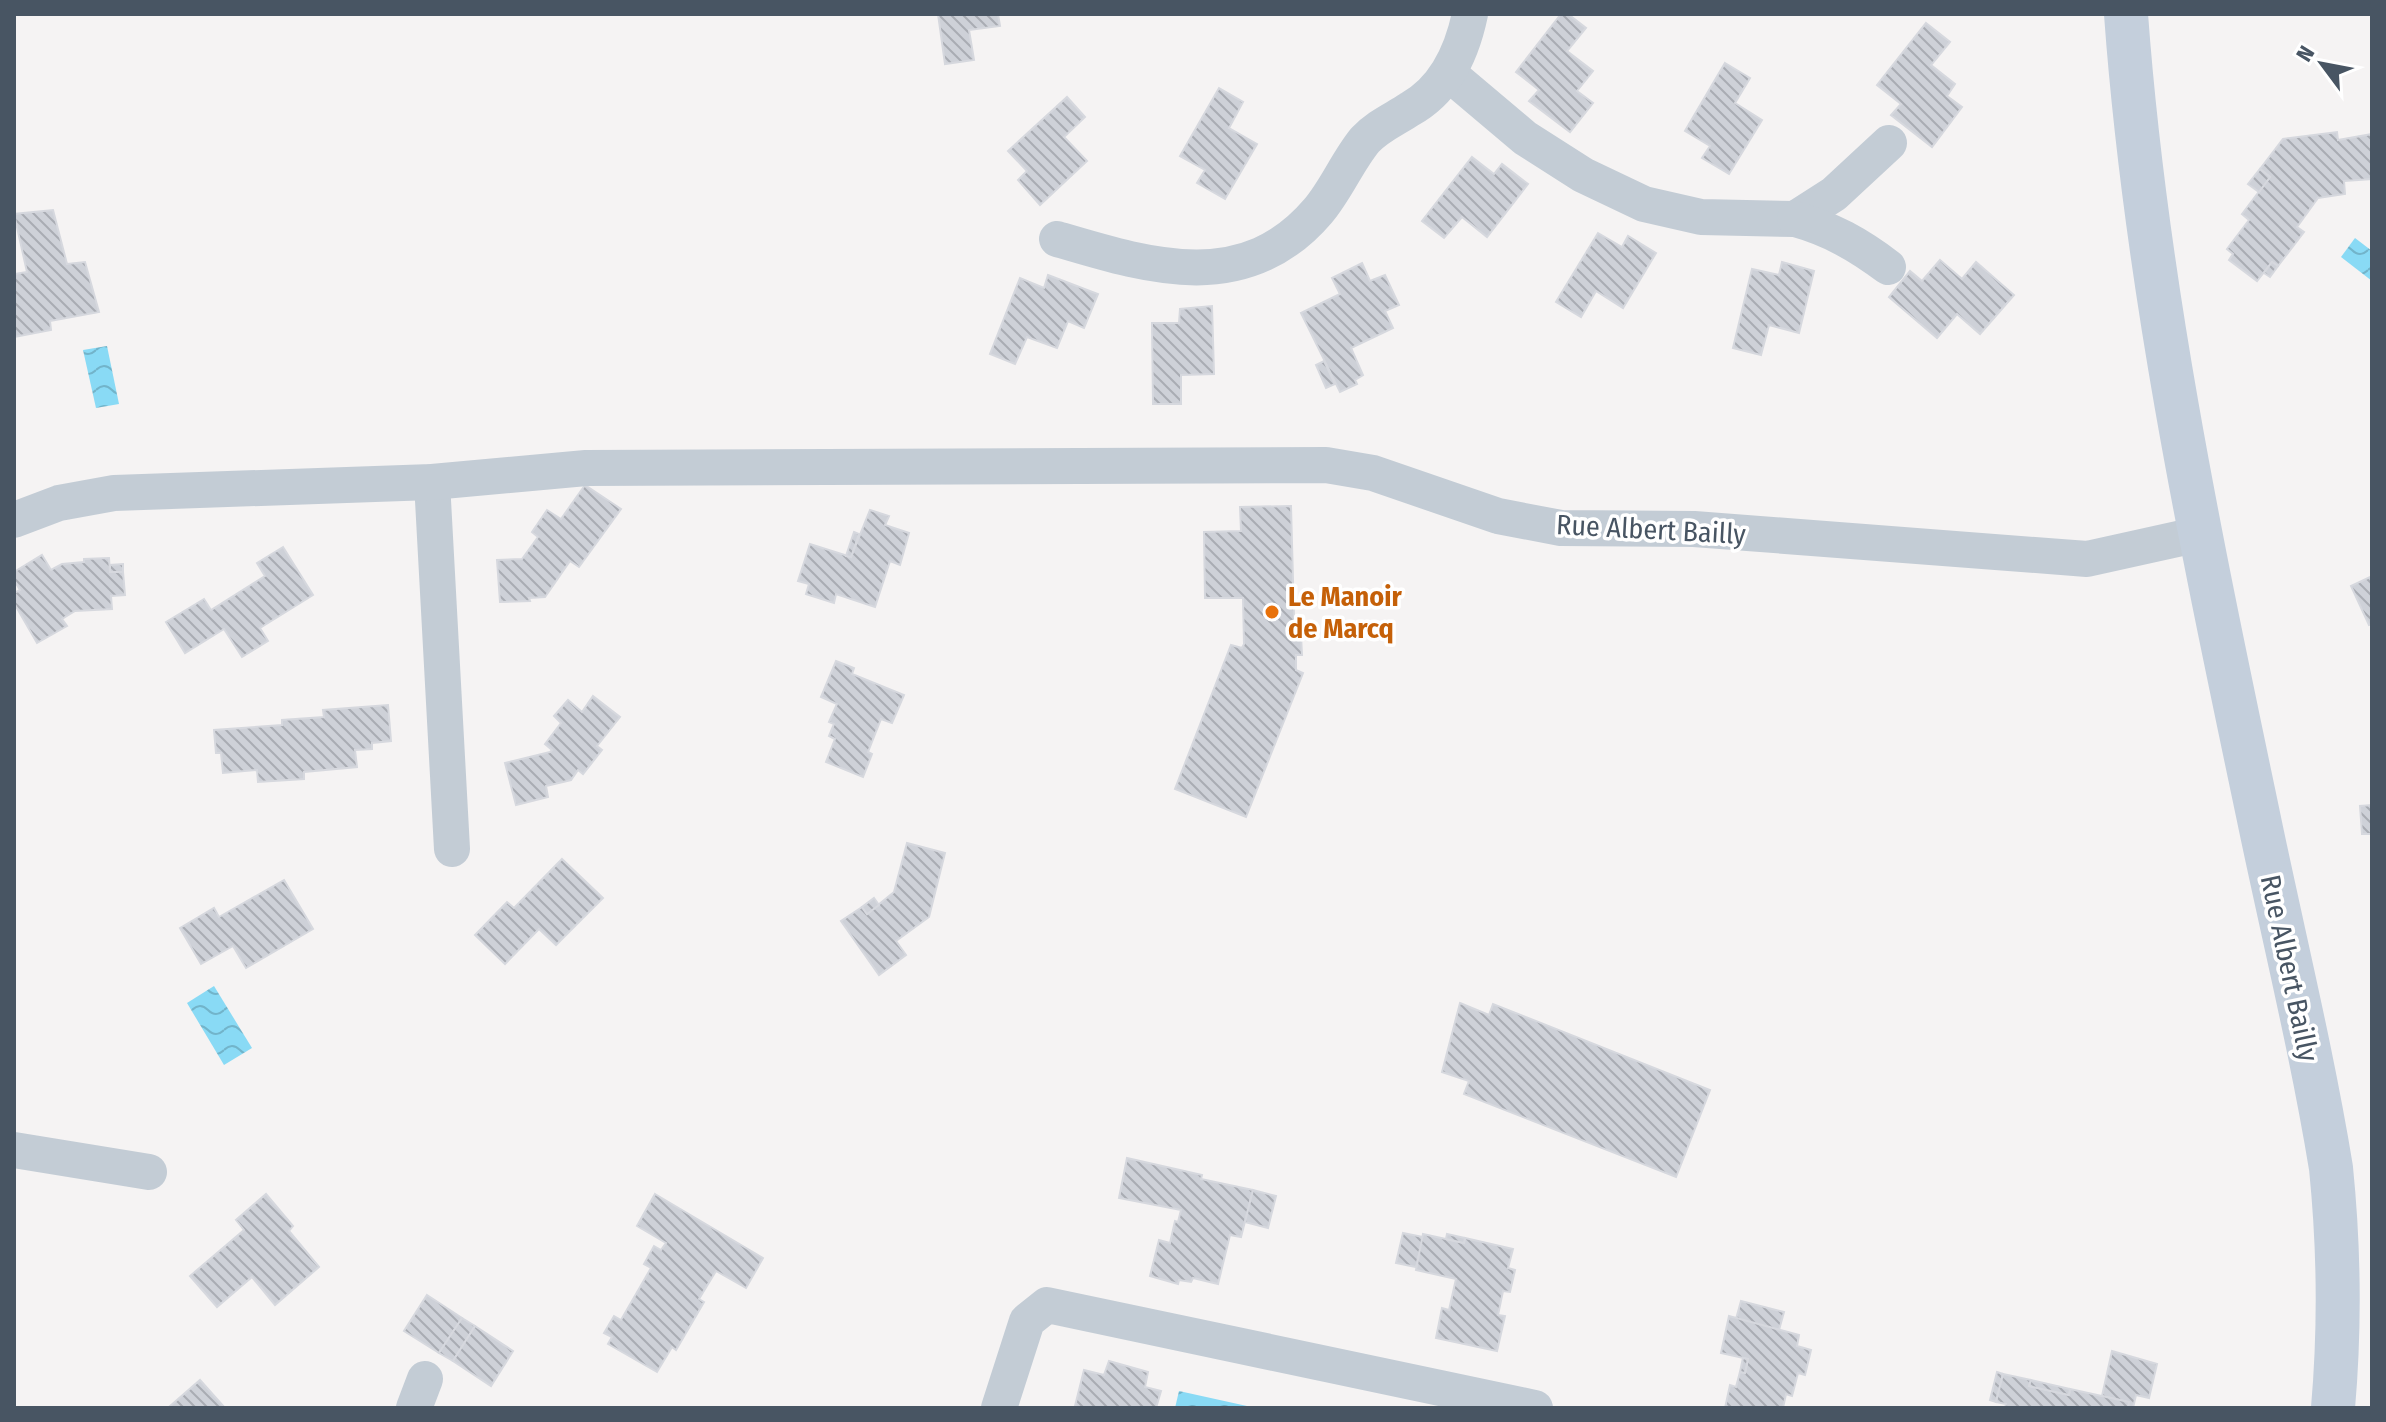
<svg xmlns="http://www.w3.org/2000/svg" width="2386" height="1422" font-family="'Fira Sans Condensed',sans-serif">
	<defs>
		<pattern id="water-waves" width="16" height="10" patternUnits="userSpaceOnUse" patternTransform="scale(2)"><rect width="16" height="10" fill="#89daf5"/><path d="M0 5q4-4 8 0t8 0" fill="none" stroke="#72b4ca"/></pattern>
		<pattern id="building-back-hatch" width="6" height="6" patternUnits="userSpaceOnUse" patternTransform="scale(2)"><rect width="6" height="6" fill="#ced1d8"/><path d="M-1 5l2 2M0 0l6 6M5-1l2 2" fill="none" stroke="#a9acb3"/></pattern>
	</defs>
	<rect width="100%" height="100%" fill="#f5f3f3"/>
	<g fill="url(#water-waves)">
		<polygon points="2355,238 2372,251 2372,281 2341,257"/>
		<polygon points="107,346 119,404 96,408 83,350"/>
		<polygon points="214,986 252,1048 224,1065 187,1003"/>
		<polygon points="1179,1391 1256,1408 1175,1408"/>
	</g>
	<g fill="url(#building-back-hatch)" stroke="#d6d8de" stroke-width="2">
		<polygon points="938,14 998,14 1000,26 969,30 974,60 945,64"/>
		<polygon points="1561,14 1568,14 1586,28 1567,51 1593,71 1577,91 1593,103 1570,132 1529,101 1539,90 1516,72"/>
		<polygon points="1926,23 1950,42 1931,65 1955,84 1947,96 1962,107 1932,147 1891,115 1901,104 1877,85"/>
		<polygon points="1725,63 1750,78 1735,103 1762,120 1729,174 1702,158 1710,146 1685,131"/>
		<polygon points="1219,88 1243,102 1229,128 1257,144 1225,199 1197,183 1205,170 1180,156"/>
		<polygon points="1067,97 1085,117 1064,137 1087,161 1040,205 1018,180 1027,171 1008,151"/>
		<polygon points="2337,132 2338,140 2372,134 2372,179 2344,181 2345,194 2318,198 2297,227 2304,232 2278,266 2272,262 2257,281 2229,260 2233,254 2227,249 2249,220 2242,214 2270,177 2260,169 2283,139"/>
		<polygon points="1472,157 1494,174 1502,164 1528,184 1487,237 1462,217 1444,238 1422,221"/>
		<polygon points="2260,169 2270,177 2259,192 2248,184"/>
		<polygon points="53,210 67,264 85,262 99,312 50,321 51,330 14,337 14,274 27,272 14,214"/>
		<polygon points="1598,233 1622,247 1628,236 1656,253 1623,308 1596,291 1581,317 1556,302"/>
		<polygon points="1940,260 1962,279 1976,262 2014,295 1980,334 1957,314 1937,338 1889,297 1910,271 1922,281"/>
		<polygon points="1782,262 1814,271 1799,333 1769,325 1761,355 1733,348 1752,269 1779,275"/>
		<polygon points="2272,262 2278,266 2270,277 2264,273"/>
		<polygon points="1362,263 1370,281 1385,275 1399,305 1385,311 1393,328 1351,348 1363,375 1355,380 1357,384 1340,392 1301,313 1340,294 1332,278"/>
		<polygon points="1048,275 1098,294 1084,328 1068,321 1057,348 1027,337 1015,364 990,354 1020,278 1044,288"/>
		<polygon points="1212,306 1214,374 1181,375 1181,404 1153,404 1152,323 1179,323 1180,309"/>
		<polygon points="1324,361 1335,384 1326,388 1316,365"/>
		<polygon points="585,485 621,509 579,567 570,561 545,597 529,598 530,601 500,602 497,560 522,559 538,537 532,532 547,510 561,519"/>
		<polygon points="1291,506 1294,617 1300,616 1302,655 1296,655 1296,670 1303,673 1246,817 1175,789 1231,645 1242,648 1244,644 1243,598 1205,598 1204,532 1241,531 1240,507"/>
		<polygon points="870,510 889,516 885,525 909,533 900,565 890,561 875,607 836,594 834,603 806,594 809,584 798,581 810,544 851,557"/>
		<polygon points="854,532 859,534 851,557 846,556"/>
		<polygon points="283,547 313,595 260,628 268,641 242,657 224,629 185,653 166,622 204,599 211,610 265,576 257,563"/>
		<polygon points="42,555 51,570 62,564 84,562 84,559 109,558 110,572 123,572 125,595 111,596 112,609 75,611 62,619 67,626 37,643 14,603 14,593 20,590 14,580 14,572"/>
		<polygon points="123,564 123,572 110,572 110,565"/>
		<polygon points="2372,576 2372,624 2369,625 2351,586"/>
		<polygon points="836,661 854,668 852,674 904,695 892,723 881,719 868,752 872,754 863,777 826,762 835,739 829,736 834,724 829,722 837,704 821,697"/>
		<polygon points="593,696 620,717 597,746 602,750 583,774 578,770 571,780 546,786 548,797 516,805 505,763 550,752 552,750 545,744 561,723 554,716 568,700 582,712"/>
		<polygon points="388,705 391,741 372,743 372,749 355,750 357,767 304,772 304,779 258,782 257,770 223,773 221,753 216,753 214,730 282,725 282,720 324,717 323,710"/>
		<polygon points="2372,805 2372,834 2362,834 2360,806"/>
		<polygon points="907,843 945,853 929,917 896,941 906,955 879,975 841,921 862,907 867,914 894,892"/>
		<polygon points="562,859 603,898 556,945 539,929 505,964 475,935 507,902 514,908"/>
		<polygon points="284,880 313,929 246,968 233,946 201,964 180,928 214,908 219,917"/>
		<polygon points="874,898 879,905 867,914 862,907"/>
		<polygon points="1460,1003 1489,1015 1493,1004 1710,1090 1676,1177 1464,1094 1469,1081 1442,1072"/>
		<polygon points="1127,1158 1202,1175 1201,1179 1253,1190 1241,1237 1230,1235 1218,1284 1193,1278 1191,1282 1179,1280 1178,1284 1150,1276 1159,1240 1170,1243 1175,1221 1178,1222 1181,1210 1119,1198"/>
		<polygon points="1253,1190 1276,1196 1268,1228 1245,1222"/>
		<polygon points="266,1194 293,1226 289,1231 319,1267 275,1305 252,1277 217,1307 190,1276 244,1230 236,1220"/>
		<polygon points="655,1194 763,1258 746,1288 716,1271 699,1299 704,1302 676,1350 672,1347 657,1372 608,1344 612,1337 604,1333 614,1316 621,1320 651,1268 644,1264 654,1246 661,1250 666,1243 637,1226"/>
		<polygon points="1403,1233 1423,1237 1416,1267 1396,1263"/>
		<polygon points="1423,1234 1464,1243 1465,1238 1513,1249 1508,1268 1515,1270 1510,1292 1503,1291 1498,1315 1505,1316 1497,1351 1436,1338 1442,1308 1449,1310 1456,1279 1416,1270"/>
		<polygon points="1447,1234 1465,1238 1464,1243 1446,1239"/>
		<polygon points="427,1295 462,1318 439,1353 404,1331"/>
		<polygon points="1741,1301 1784,1312 1779,1330 1736,1319"/>
		<polygon points="1729,1316 1799,1335 1797,1346 1811,1350 1805,1375 1798,1373 1792,1396 1786,1394 1783,1408 1725,1408 1730,1385 1736,1387 1740,1372 1745,1373 1748,1359 1721,1353"/>
		<polygon points="462,1318 475,1326 453,1361 439,1353"/>
		<polygon points="475,1326 513,1351 491,1386 453,1361"/>
		<polygon points="2112,1351 2157,1364 2149,1398 2136,1395 2133,1408 2128,1408 2129,1402 2102,1396"/>
		<polygon points="1743,1358 1748,1359 1745,1373 1740,1372"/>
		<polygon points="1109,1361 1148,1372 1145,1387 1161,1391 1156,1408 1083,1408 1075,1406 1084,1370 1104,1375"/>
		<polygon points="1997,1372 2003,1374 1996,1402 1990,1400"/>
		<polygon points="2003,1374 2031,1380 2029,1386 2069,1395 2070,1389 2129,1402 2128,1408 2005,1408 2006,1404 1996,1402"/>
		<polygon points="200,1380 225,1408 168,1408 169,1407"/>
		<polygon points="2031,1380 2070,1389 2069,1395 2029,1386"/>
	</g>
	<g fill="none" stroke-linecap="round" stroke-linejoin="round">
		<g stroke="#c3ccd5" stroke-width="36">
			<polyline points="1448,73 1525,138 1583,175 1644,204 1701,217 1795,219 1834,194 1889,143"/>
			<path d="M 1795,219 C 1831,229 1859,245 1888,267"/>
			<path d="M 1057,239 C 1148,266 1245,297 1318,211 C 1336,190 1347,162 1365,140 C 1378,126 1395,119 1410,109 C 1446,89 1462,52 1470,14"/>
			<polyline points="432,482 452,849"/>
			<polyline points="14,520 59,503 114,493 432,482 586,468 1326,465 1373,473 1498,516 1561,528 1694,529 2087,559 2200,534"/>
			<polyline points="14,1150 149,1172"/>
			<polyline points="414,1408 425,1379"/>
			<polyline points="999,1408 1027,1321 1047,1305 1535,1408"/>
		</g>
		<path stroke="#c4cfdc" stroke-width="44" d="M 2126,14 C 2146,288 2204,557 2260,824 C 2284,939 2312,1052 2331,1168 C 2339,1247 2340,1328 2333,1408"/>
	</g>
	<circle fill="#e8710a" stroke="#fff" stroke-width="3" cx="1272" cy="612" r="8"/>
	<g text-anchor="middle" stroke-width="7" stroke-linejoin="round" paint-order="stroke">
		<g font-size="28" fill="#485563" stroke="#fff">
			<text transform="translate(1651 529) rotate(3)" y="10">Rue Albert Bailly</text>
			<text transform="translate(2290 968) rotate(78)" y="10">Rue Albert Bailly</text>
		</g>
		<g font-size="28" font-weight="bold" fill="#c56008" stroke="#fff" text-anchor="start">
			<text x="1288" y="606">Le Manoir<tspan x="1288" dy="32">de Marcq</tspan></text>
		</g>
	</g>
	<rect width="2386" height="1422" fill="none" stroke="#485563" stroke-width="32"/>
	<g transform="translate(2322 64) rotate(302)" stroke="#ffffff" stroke-width="6" paint-order="stroke">
	<path d="M0-6L14 30L0 20L-14 30Z" fill="#485563"/>
	<text y="-12" font-size="22" font-weight="bold" text-anchor="middle" fill="#485563">N</text>
	</g>
</svg>
